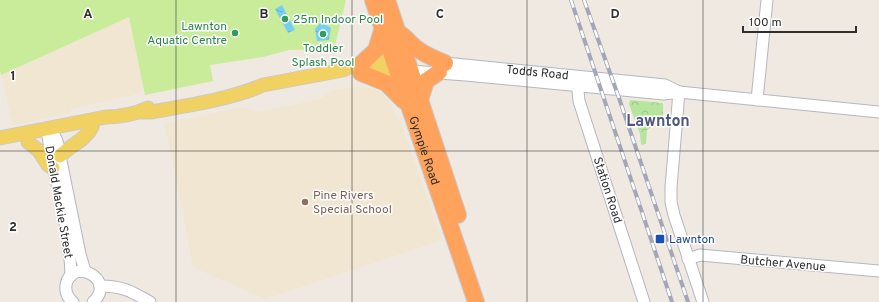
<svg xmlns="http://www.w3.org/2000/svg" width="879" height="302" font-family="Overpass,sans-serif">
	<defs>
		<pattern id="forest-crowns" width="20" height="18" patternUnits="userSpaceOnUse"><rect width="20" height="18" fill="#b6e59e"/><path d="M2 6a3 3 0 1 1 6 0M12 15a3 3 0 1 1 6 0" fill="none" stroke="#9dc588"/></pattern>
		<pattern id="water-ripples" width="26" height="14" patternUnits="userSpaceOnUse"><rect width="26" height="14" fill="#75cff0"/><path d="M2 4q2-2 4 0t4 0M15 11q2-2 4 0t4 0" fill="none" stroke="#66b2ce"/></pattern>
	</defs>
	<rect width="100%" height="100%" fill="#efe9e1"/>
	<g fill="#f0e6d1">
		<polygon points="129,17 143,83 142,88 139,93 134,95 71,109 71,113 13,125 1,75"/>
		<polygon points="362,86 378,90 387,98 403,129 442,240 265,299 193,267 174,165 164,124 243,107 259,112 321,99 331,91"/>
	</g>
	<polygon fill="url(#forest-crowns)" points="630,100 663,103 663,119 647,130 646,144 641,145 640,134 629,104"/>
	<polygon fill="#c9ec9a" points="0,0 346,0 334,49 289,50 263,57 210,65 213,81 145,95 129,17 1,75 0,70"/>
	<g fill="url(#water-ripples)">
		<polygon points="282,5 295,30 288,33 275,9"/>
		<polygon points="321,22 331,28 329,40 317,41 315,29"/>
	</g>
	<g fill="none" stroke-linecap="round" stroke-linejoin="round">
		<g stroke="#b4b7c1" stroke-width="13">
			<g id="minor">
				<path id="s1" d="M 439,64 L 445,63 L 665,85 L 679,92"/>
				<polyline points="410,71 466,75 664,94 679,92 879,112"/>
				<polyline points="577,79 579,101 644,302"/>
				<polyline points="679,92 671,187 671,202 674,215 703,302"/>
				<polyline points="757,100 767,0"/>
				<polyline points="51,128 57,141 80,254 85,271"/>
				<path d="M 47,129 C 53,178 70,226 71,276"/>
				<polyline points="688,259 700,255 879,271"/>
				<path d="M 100,286 C 122,286 131,291 150,302"/>
				<path d="M 73,302 C 68,298 65,292 66,285 C 71,256 118,279 93,302"/>
			</g>
		</g>
		<g stroke="#c9c9c9" stroke-width="15">
			<g id="major">
				<polyline points="364,73 407,71"/>
				<path d="M 141,112 L 151,112 C 185,106 232,99 263,85 L 343,70 C 361,60 382,62 402,63"/>
				<path d="M 0,138 L 106,117 C 120,117 135,114 148,108"/>
				<polyline points="28,142 39,151 48,165 53,168"/>
				<path d="M 60,156 C 70,145 85,141 92,127"/>
			</g>
		</g>
		<g stroke="#c9c9c9" stroke-width="18">
			<g id="highway">
				<path id="s2" d="M 373,0 L 476,302"/>
				<polyline points="387,0 458,215"/>
				<path d="M 399,33 C 406,37 409,43 416,48 C 425,55 435,59 445,63"/>
				<polyline points="361,64 376,50 382,30"/>
				<polyline points="361,73 386,83 404,101"/>
				<polyline points="420,100 426,81 439,72"/>
			</g>
		</g>
		<use href="#minor" stroke="#fff" stroke-width="11"/>
		<use href="#major" stroke="#f2d163" stroke-width="13"/>
		<use href="#highway" stroke="#ffa35c" stroke-width="16"/>
		<g stroke="#a3a6b8" stroke-width="4">
			<g id="rail">
				<polyline points="571,0 672,302"/>
				<polyline points="584,0 619,98 688,302"/>
			</g>
		</g>
		<use href="#rail" stroke="#fff" stroke-width="2.5" stroke-dasharray="8" stroke-linecap="butt"/>
	</g>
	<path fill="none" stroke="#2e2e2e" stroke-width="1" stroke-opacity="0.55" d="M 176,0 L 176,302M 352,0 L 352,302M 527,0 L 527,302M 703,0 L 703,302M 0,151 L 879,151"/>
	<g fill="#2e9e5b" stroke="#fff" stroke-width="1.5">
		<circle cx="285" cy="19" r="4"/>
		<circle cx="235" cy="33" r="4"/>
		<circle cx="323" cy="34" r="4"/>
	</g>
	<circle fill="#8d6e63" stroke="#fff" stroke-width="1.5" cx="305" cy="202" r="4"/>
	<rect fill="#1a4fb4" stroke="#fff" stroke-width="1.5" x="655" y="234" width="10" height="10" rx="2"/>
	<g text-anchor="middle" stroke-width="3" stroke-linejoin="round" paint-order="stroke">
		<g font-size="12" fill="#27864d" stroke="#fff" text-anchor="start">
			<text x="293" y="23">25m Indoor Pool</text>
			<text x="227" y="30" text-anchor="end">Lawnton<tspan x="227" dy="14">Aquatic Centre</tspan></text>
			<text x="323" y="52" text-anchor="middle">Toddler<tspan x="323" dy="14">Splash Pool</tspan></text>
		</g>
		<g font-size="12" fill="#2e2e2e" stroke="#fff">
			<text dy="4" stroke="none"><textPath href="#s1" startOffset="99">Todds Road</textPath></text>
			<text dy="4" stroke="none"><textPath href="#s2" startOffset="159">Gympie Road</textPath></text>
			<text transform="translate(608 190) rotate(72)" y="4">Station Road</text>
			<text transform="translate(59 202) rotate(80)" y="4">Donald Mackie Street</text>
			<text transform="translate(783 263) rotate(5)" y="4">Butcher Avenue</text>
		</g>
		<g font-size="12" fill="#785e54" stroke="#fff" text-anchor="start">
			<text x="313" y="199">Pine Rivers<tspan x="313" dy="14">Special School</tspan></text>
		</g>
		<g font-size="12" fill="#164399" stroke="#fff" text-anchor="start">
			<text x="669" y="243">Lawnton</text>
		</g>
		<g font-size="16" font-weight="bold" fill="#4d5680" stroke="#fff">
			<text x="658" y="126">Lawnton</text>
		</g>
	</g>
	<g font-size="13" text-anchor="middle" font-weight="bold" fill="#2e2e2e" stroke="#fff" stroke-width="3" stroke-linejoin="round" paint-order="stroke">
		<text x="88" y="18">A</text>
		<text x="264" y="18">B</text>
		<text x="440" y="18">C</text>
		<text x="615" y="18">D</text>
		<text x="13" y="80">1</text>
		<text x="13" y="231">2</text>
	</g>
	<path d="M743 26v6h113v-6" fill="none" stroke="#2e2e2e" stroke-width="2"/>
	<text x="749" y="26" font-size="12" fill="#2e2e2e" stroke="#ffffff" stroke-width="3" paint-order="stroke">100 m</text>
</svg>
